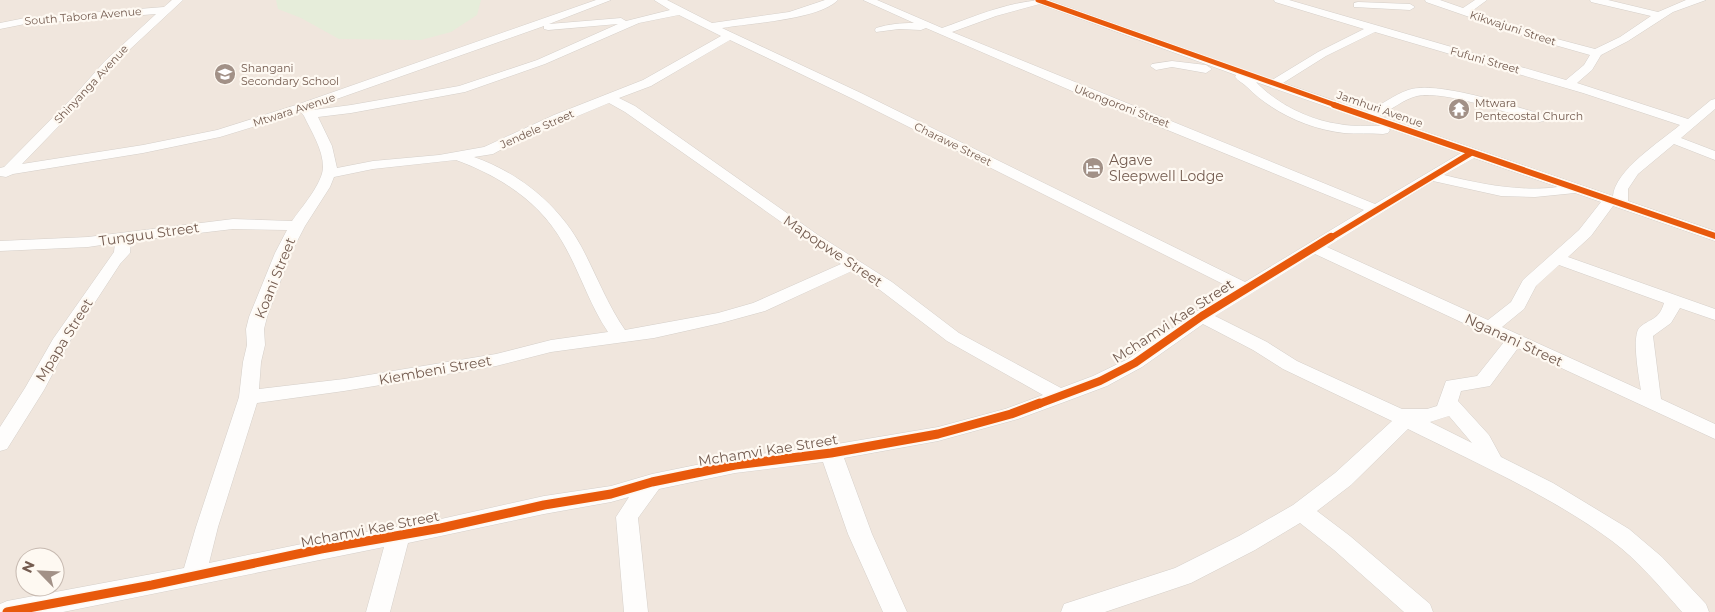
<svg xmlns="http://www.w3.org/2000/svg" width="1715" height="612" font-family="Montserrat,sans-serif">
	<rect width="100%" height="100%" fill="#f8f3ee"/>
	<path fill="#f0e6dd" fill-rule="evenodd" d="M 0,0 L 1715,0 L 1715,612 L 0,612 ZM 25,557 L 55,557 L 55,587 L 25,587 Z"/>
	<polygon fill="#e6edda" points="276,0 481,0 477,15 451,32 421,40 339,39 301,18 278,9"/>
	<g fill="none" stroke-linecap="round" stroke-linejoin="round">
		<g stroke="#d5cfc9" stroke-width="1">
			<g id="minor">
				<path d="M 172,0 L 183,0 L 113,65 L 83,101 L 22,164 L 143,145 L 217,130 L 299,104 L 596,0 L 611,0 L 549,24 L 621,18 L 626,21 L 670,10 L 654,0 L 667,0 L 712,23 L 789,12 L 825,0 L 838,0 C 818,20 750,23 722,28 L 861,93 L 1245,282 L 1364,210 L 1079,94 L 926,28 L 921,30 L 899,29 L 876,32 L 875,30 L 876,28 C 889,24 901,23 914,23 L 863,0 L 877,0 L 942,28 C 976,16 1012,0 1048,0 L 1272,80 L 1318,52 L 1364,29 L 1275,2 L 1274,0 L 1289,0 L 1566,80 L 1584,65 L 1590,55 L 1530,38 L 1426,2 L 1425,0 L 1440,0 L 1463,8 L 1475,0 L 1487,0 L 1472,11 L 1538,34 L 1595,49 L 1620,37 L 1651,16 L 1591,2 L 1590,0 L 1608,0 L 1658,12 L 1686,0 L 1706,0 L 1673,12 L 1628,41 L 1601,55 L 1592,70 L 1577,83 L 1688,119 L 1711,100 L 1715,99 L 1715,109 L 1681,138 L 1715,151 L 1715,160 L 1674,144 L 1638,174 L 1628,189 L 1628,201 L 1715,231 L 1715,241 L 1613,206 L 1591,236 L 1568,257 L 1715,309 L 1715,320 L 1680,308 L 1671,323 L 1653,336 L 1661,399 L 1715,424 L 1715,439 L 1518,348 L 1490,386 L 1461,391 L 1458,401 L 1489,435 L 1501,457 L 1553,483 L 1629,529 L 1662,557 L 1706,604 L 1709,612 L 1682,612 C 1660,587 1639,561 1612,541 C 1553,497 1474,462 1408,429 L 1351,485 L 1317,511 L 1350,536 L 1430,604 L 1433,612 L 1404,612 L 1334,550 L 1300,523 L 1255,550 L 1191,583 L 1105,612 L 1061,612 L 1064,604 L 1175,568 L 1239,536 L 1293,505 L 1335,473 L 1392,421 L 1283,369 L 1253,350 L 1203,324 L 1142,367 L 1107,386 L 1067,401 L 1018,419 L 938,441 L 844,458 L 872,534 L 907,612 L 883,612 L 848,534 L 823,462 L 735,473 L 659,489 L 638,518 L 648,612 L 624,612 L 616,517 L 629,497 L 611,502 L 544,514 L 408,543 L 390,612 L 366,612 L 384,547 L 63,612 L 0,612 L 0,604 L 7,601 L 184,568 L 196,527 L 239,397 L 243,362 L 247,345 L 246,329 L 249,317 L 275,253 L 287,230 L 233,229 L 131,241 L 130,253 L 120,264 L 71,339 L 44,390 L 7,449 L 0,451 L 0,427 L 25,388 L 53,339 L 114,252 L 115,243 L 88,247 L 0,251 L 0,241 L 88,237 L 233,219 L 292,221 C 301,208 323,183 323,167 C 323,149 311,131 304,116 L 301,112 L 220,137 L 143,153 L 13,174 L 6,177 L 0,176 L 0,168 L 4,167 L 75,95 L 105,61 L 156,14 L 25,24 L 0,29 L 0,23 L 25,18 L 164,7 ZM 1040,4 L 1236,75 L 1235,77 C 1238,81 1243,83 1247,87 C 1272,112 1308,129 1344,133 C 1357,134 1370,133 1383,134 L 1388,133 L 1390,130 L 1388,128 L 1461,153 L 1375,204 L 952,32 L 996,16 ZM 679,15 L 721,36 L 643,80 L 554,115 L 484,147 L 439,155 L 373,161 L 337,168 L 332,146 L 318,117 L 351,113 L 465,92 L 545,64 L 639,23 ZM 618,24 L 537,60 L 459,86 L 351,105 L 313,110 L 311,108 L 544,26 L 544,29 L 548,30 ZM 1375,32 L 1583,93 L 1680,125 C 1661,141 1615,170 1613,196 L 1379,116 C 1391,110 1404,99 1417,96 C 1446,90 1509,114 1539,122 L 1544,121 L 1545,118 L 1544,115 C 1513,106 1436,80 1408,90 C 1394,95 1381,105 1367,112 L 1283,83 L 1326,56 ZM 730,40 L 853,99 L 1233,289 L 1196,312 L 1128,359 L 1093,376 L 1061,388 L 959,333 L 892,282 L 818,235 L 635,106 L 619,98 L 651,86 ZM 1256,82 L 1382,126 C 1368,125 1353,127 1339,124 C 1309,120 1277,104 1256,82 ZM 609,103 L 625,112 L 841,264 L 753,303 L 718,313 L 625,330 C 607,304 596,274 581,246 C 558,204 519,173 474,157 L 493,154 L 513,143 ZM 1474,158 L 1558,187 C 1519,192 1481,184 1444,175 ZM 456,160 C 500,176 540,202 563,243 C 580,272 589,304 608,332 L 551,340 L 496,354 L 344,379 L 259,389 L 261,362 L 265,345 L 264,329 L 267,317 L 291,253 L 305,226 L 330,187 L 334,177 L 373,169 ZM 1433,181 L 1501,196 L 1535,197 L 1575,193 L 1601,202 L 1579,230 L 1523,280 L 1511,302 L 1488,320 L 1327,247 ZM 1315,254 L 1504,342 L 1477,376 L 1446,381 L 1437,406 L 1427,409 L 1402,409 L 1297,361 L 1267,342 L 1215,316 ZM 1559,265 L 1664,303 C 1659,320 1651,318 1640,327 C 1631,335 1639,378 1641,390 L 1502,327 L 1524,309 L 1536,286 ZM 852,271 L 880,290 L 947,341 L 1043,395 L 1005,409 L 938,427 L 831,445 L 735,457 L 652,474 L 611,486 L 544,496 L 441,519 L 321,540 L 209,563 L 218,527 L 257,403 L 344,391 L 496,366 L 551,352 L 654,338 L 721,323 L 765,311 ZM 1449,416 L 1472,443 L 1430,422 Z"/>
				<polygon points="1358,2 1410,4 1415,7 1410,10 1354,7 1354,3"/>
				<polygon points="1172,61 1206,65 1212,69 1206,73 1172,67 1156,70 1150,66 1152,64"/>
			</g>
		</g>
		<use href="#minor" fill="#fefdfc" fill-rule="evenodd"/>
		<g stroke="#fef9f2" stroke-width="7">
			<polyline id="cycleway-far3" points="1038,0 1338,106"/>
		</g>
		<g stroke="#fef9f2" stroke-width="9">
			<g id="cycleway-far2">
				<polyline points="1334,105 1715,236"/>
				<polyline points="1329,239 1471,153"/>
			</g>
		</g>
		<g stroke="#fef9f2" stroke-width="11">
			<polyline id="cycleway-far1" points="1036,405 1100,381 1135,363 1202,316 1331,237"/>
		</g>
		<g stroke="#fef9f2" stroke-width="12">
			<polyline id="cycleway" points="7,612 152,585 321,549 441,528 544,505 611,494 652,482 735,465 831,453 938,434 1011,414 1040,403"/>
		</g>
		<use href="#cycleway-far3" stroke="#e8590c" stroke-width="5"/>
		<use href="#cycleway-far2" stroke="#e8590c" stroke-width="6"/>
		<use href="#cycleway-far1" stroke="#e8590c" stroke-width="8"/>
		<use href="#cycleway" stroke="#e8590c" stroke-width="9"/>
	</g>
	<defs>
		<g id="school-disc" transform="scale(1.125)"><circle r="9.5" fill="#a29187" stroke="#fef9f2"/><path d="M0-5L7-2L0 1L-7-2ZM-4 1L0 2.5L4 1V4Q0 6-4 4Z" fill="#fff"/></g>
		<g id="temple-disc" transform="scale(1.125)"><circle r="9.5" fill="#a29187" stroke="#fef9f2"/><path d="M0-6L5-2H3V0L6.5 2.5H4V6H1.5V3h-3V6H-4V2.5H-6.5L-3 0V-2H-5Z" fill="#fff"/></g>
		<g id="hotel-disc" transform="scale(1.125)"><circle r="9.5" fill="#a29187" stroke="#fef9f2"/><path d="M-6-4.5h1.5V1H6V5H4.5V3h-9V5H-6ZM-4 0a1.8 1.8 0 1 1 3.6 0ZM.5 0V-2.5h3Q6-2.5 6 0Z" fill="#fff"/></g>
	</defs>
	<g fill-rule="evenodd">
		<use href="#school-disc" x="225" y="74"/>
		<use href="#temple-disc" x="1459" y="109"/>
		<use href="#hotel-disc" x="1093" y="168"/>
	</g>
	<g text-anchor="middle" stroke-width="4.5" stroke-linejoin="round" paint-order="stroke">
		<g font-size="11" fill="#745c50" stroke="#fef9f2">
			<text transform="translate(83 16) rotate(-5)" y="4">South Tabora Avenue</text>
			<text transform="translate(1513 28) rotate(18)" y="4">Kikwajuni Street</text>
			<text transform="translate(1485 60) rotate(16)" y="4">Fufuni Street</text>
			<text transform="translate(91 84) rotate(-47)" y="4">Shinyanga Avenue</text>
			<text transform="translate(1122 106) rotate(21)" y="4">Ukongoroni Street</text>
			<text transform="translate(1380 109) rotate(19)" y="4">Jamhuri Avenue</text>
			<text transform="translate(294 110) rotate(-18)" y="4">Mtwara Avenue</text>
			<text transform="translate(537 129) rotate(-24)" y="4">Jendele Street</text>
			<text transform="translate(953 144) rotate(26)" y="4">Charawe Street</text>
		</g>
		<g font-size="11" fill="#745c50" stroke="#fef9f2" text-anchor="start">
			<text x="241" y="72">Shangani<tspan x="241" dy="13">Secondary School</tspan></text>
			<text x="1475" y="107">Mtwara<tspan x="1475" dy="13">Pentecostal Church</tspan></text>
		</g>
		<g font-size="14" fill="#745c50" stroke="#fef9f2" text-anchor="start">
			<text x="1109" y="165">Agave<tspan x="1109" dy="16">Sleepwell Lodge</tspan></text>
		</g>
		<g font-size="14" fill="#745c50" stroke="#fef9f2">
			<text transform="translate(149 234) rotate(-8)" y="5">Tunguu Street</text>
			<text transform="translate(833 251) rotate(34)" y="5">Mapopwe Street</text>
			<text transform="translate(275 278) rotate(-68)" y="5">Koani Street</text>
			<text transform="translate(1173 321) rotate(-33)" y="5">Mchamvi Kae Street</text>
			<text transform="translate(64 340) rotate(-58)" y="5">Mpapa Street</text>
			<text transform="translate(1514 340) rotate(25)" y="5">Nganani Street</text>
			<text transform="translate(435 370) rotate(-10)" y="5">Kiembeni Street</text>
			<text transform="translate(768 450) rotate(-9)" y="5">Mchamvi Kae Street</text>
			<text transform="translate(370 529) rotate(-11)" y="5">Mchamvi Kae Street</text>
		</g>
	</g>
	<g transform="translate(40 572) rotate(294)"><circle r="24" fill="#fef9f2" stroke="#c7bab1"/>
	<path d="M0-4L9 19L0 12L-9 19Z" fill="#a29187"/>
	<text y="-8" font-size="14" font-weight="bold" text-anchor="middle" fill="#745c50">N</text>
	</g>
</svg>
